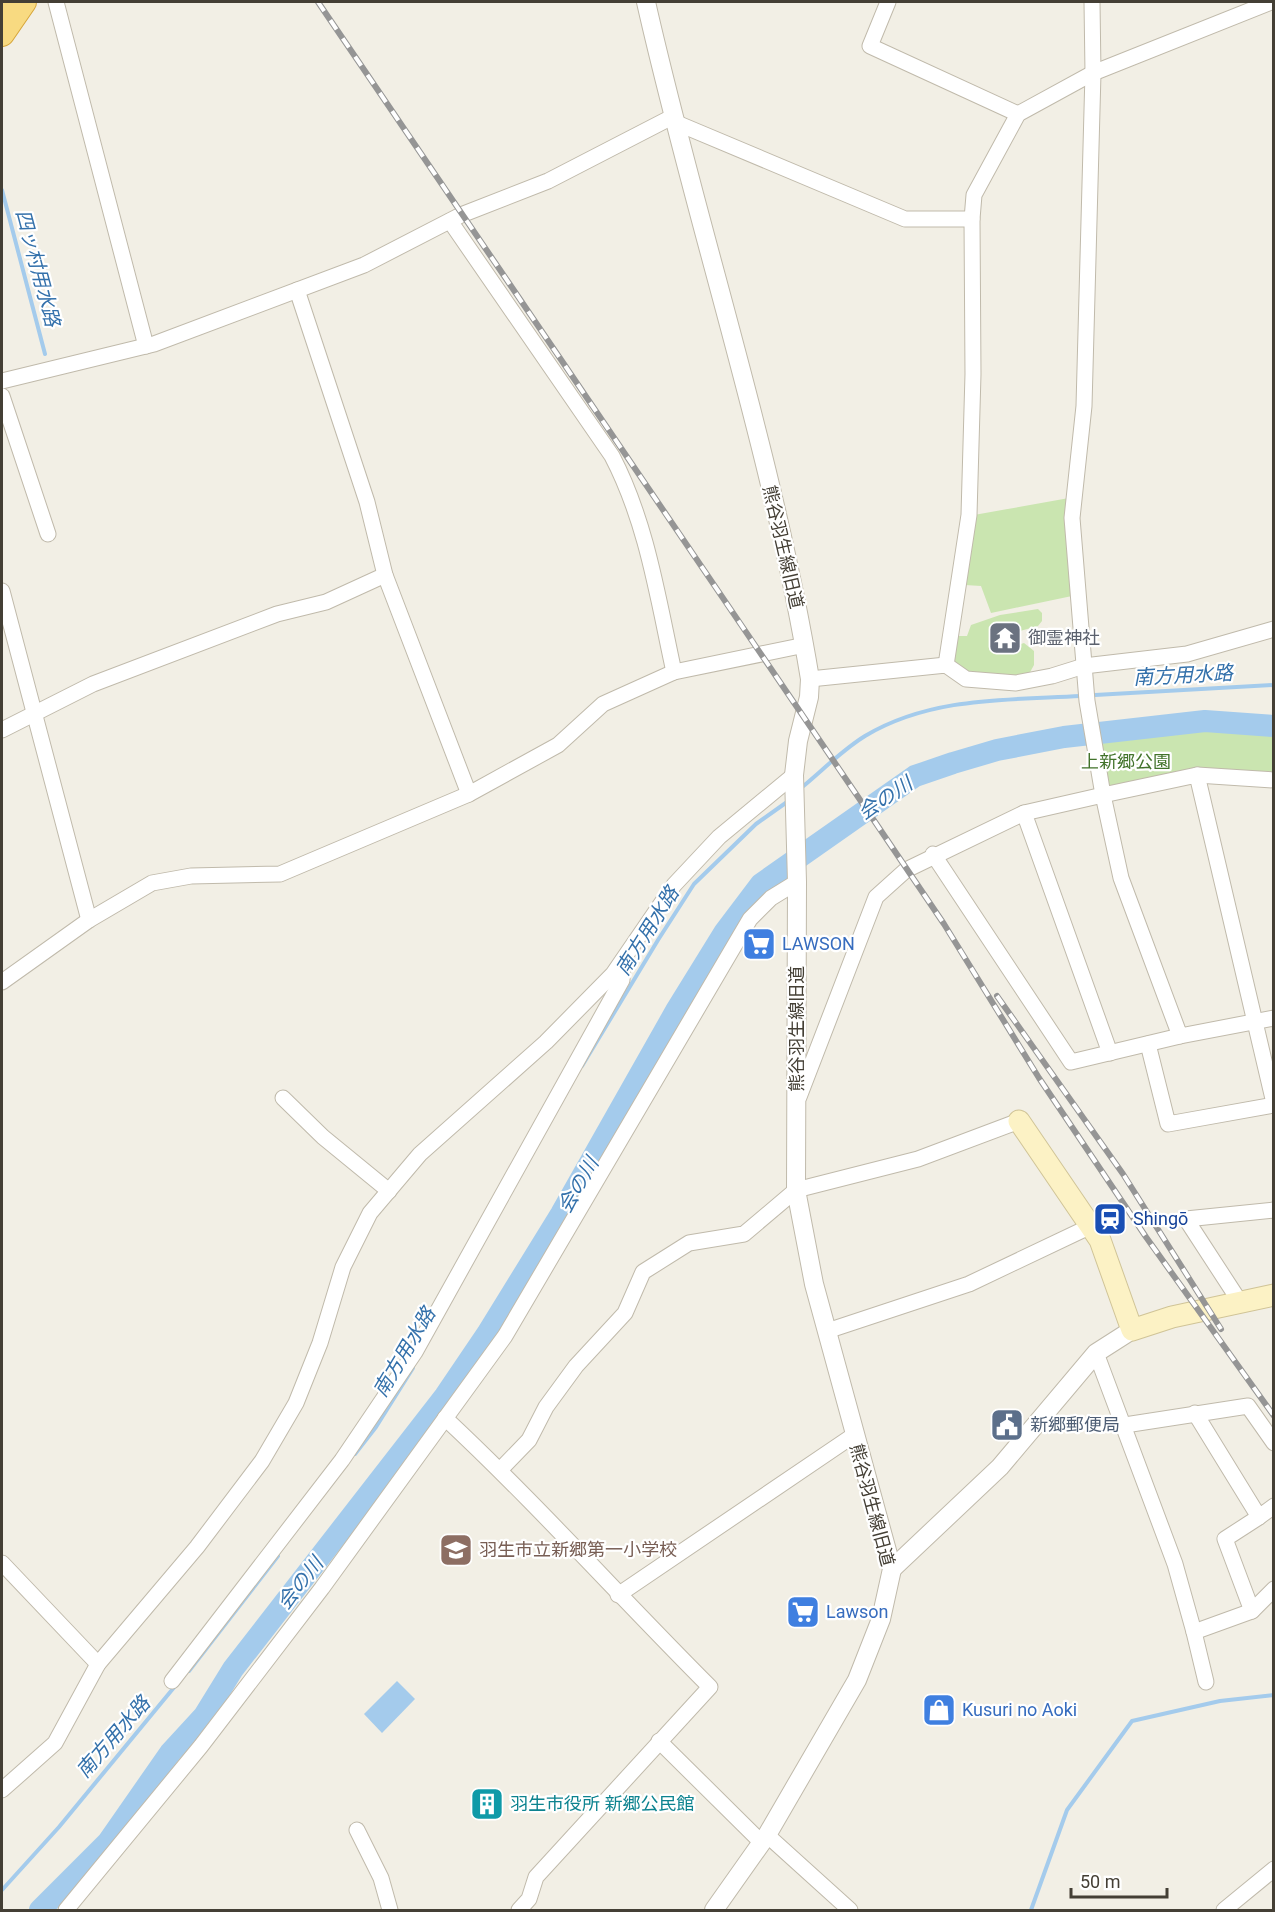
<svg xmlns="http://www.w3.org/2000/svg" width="1275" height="1912" font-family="Roboto,'Noto Sans JP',sans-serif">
	<rect width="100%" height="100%" fill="#f2efe5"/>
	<g fill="#cae5b0">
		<polygon points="1069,498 1072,596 991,613 981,586 965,585 974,515"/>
		<path d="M 1038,609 L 1042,613 L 1042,621 L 1038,626 L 1020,631 C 1012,624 1006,625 996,627 L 993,633 L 997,648 L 1004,649 L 1024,643 L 1034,651 L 1034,665 L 1029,674 L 1015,678 L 968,674 L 954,661 L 958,636 L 967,636 L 971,625 L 1000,615 Z"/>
		<polygon points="1215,728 1273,733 1273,777 1196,772 1105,792 1095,741 1186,729"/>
	</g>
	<polygon fill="#a4cbec" points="397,1681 415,1699 382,1733 364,1714"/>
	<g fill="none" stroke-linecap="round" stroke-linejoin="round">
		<g stroke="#a4cbec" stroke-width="4">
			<polyline points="2,190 45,354"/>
			<polyline points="1095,695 1274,685"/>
			<path d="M 801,788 C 822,771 842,750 865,736 C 930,697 1006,700 1080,696"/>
			<polyline points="582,1066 658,940 694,884 756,824 787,802"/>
			<polyline points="355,1454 376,1427 413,1368"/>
			<polyline points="189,1671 278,1556"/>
			<polyline points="2,1890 59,1827 176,1685"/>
			<polyline points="1031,1910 1067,1810 1132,1721 1220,1701 1274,1695"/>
		</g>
		<polyline stroke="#a4cbec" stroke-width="22" points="40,1910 108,1842 170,1753 204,1716 233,1669 445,1396 487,1334 561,1214 677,1009 724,933 761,884 915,776 953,763 997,750 1064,737 1205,721 1274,726"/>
		<g stroke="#c0baab" stroke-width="17">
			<g id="minor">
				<polyline points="56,2 146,346"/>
				<polyline points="888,2 870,46 1018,114"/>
				<polyline points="1092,2 1093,73 1084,406 1072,518 1087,701 1103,795 1197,775 1274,1103"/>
				<path d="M 450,221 L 612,456 C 647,523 658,599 674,672 L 805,645"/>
				<polyline points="297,290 367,502 385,575 469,794"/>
				<polyline points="2,381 154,344 364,265 461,215 548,181 672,117 679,124 905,219 972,219"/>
				<polyline points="2,396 48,534"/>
				<polyline points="2,591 89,920"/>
				<polyline points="946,665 969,515 973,374 972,219 974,195 1018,114 1093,73 1271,2"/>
				<polyline points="810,679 946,665 966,679 1016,683 1052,676 1084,666 1187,654 1274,629"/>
				<polyline points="2,730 93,684 277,614 326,602 385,575"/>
				<polyline points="1197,775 1274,780"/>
				<polyline points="1024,813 1110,1053"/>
				<polyline points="933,854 1071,1062 1180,1036"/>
				<polyline points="2,982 89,920 152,883 191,876 280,874 469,794 558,745 603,704 674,672"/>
				<polyline points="1148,1044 1168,1124 1274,1105"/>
				<polyline points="799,1097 876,897 906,870 1024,813 1103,795 1121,878 1180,1036 1274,1018"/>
				<polyline points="283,1098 323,1137 389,1191"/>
				<polyline points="1240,1302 1186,1219 1274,1210"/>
				<polyline points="827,1331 969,1284 1091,1226"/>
				<polyline points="1096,1353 1175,1564 1194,1632 1252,1611 1274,1589"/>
				<polyline points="1195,1413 1259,1517 1274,1506"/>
				<path d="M 445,1418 C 537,1504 621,1598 710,1687 L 536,1877 L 529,1899 L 519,1910"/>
				<polyline points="1125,1425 1248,1406 1274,1443"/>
				<polyline points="500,1470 529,1440 546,1407 576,1366 625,1313 643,1272 689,1243 744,1234 796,1190 918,1159 1019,1121"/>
				<polyline points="2,1563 98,1664"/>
				<polyline points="618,1595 854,1435"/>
				<polyline points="1252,1611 1225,1539 1259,1517"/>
				<polyline points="1194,1632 1206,1682"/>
				<polyline points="172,1681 342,1460 415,1352 622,980 623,960"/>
				<polyline points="659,1741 761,1842"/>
				<polyline points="2,1790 55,1743 98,1664 197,1547 262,1461 296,1403 320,1343 343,1267 370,1213 420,1154 546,1042 613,974 674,885 719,837 794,775"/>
				<polyline points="357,1830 381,1878 390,1910"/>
				<polyline points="767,1835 850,1910"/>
				<polyline points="66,1910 201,1746 322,1588 505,1336 750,919 771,898 797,882"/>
				<polyline points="1224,1910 1274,1869"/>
			</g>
		</g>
		<g stroke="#c0baab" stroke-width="20">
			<g id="tertiary">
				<path d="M 646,2 C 697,228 772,449 810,679 L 809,697 L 798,741 L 794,775 L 797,882 L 796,1190 L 814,1284 L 892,1569 L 881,1619 L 857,1680 L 767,1835 L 714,1910"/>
				<polyline points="892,1569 1000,1467 1096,1353 1132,1330"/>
			</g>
		</g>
		<g stroke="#d0c497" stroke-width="23">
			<polyline id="secondary" points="1019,1121 1100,1240 1132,1330 1172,1317 1274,1295"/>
		</g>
		<g stroke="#d6a63b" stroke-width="26">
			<g id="trunk">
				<polyline points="2,4 3,2"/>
				<polyline points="2,34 24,2"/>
			</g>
		</g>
		<use href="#minor" stroke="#fff" stroke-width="15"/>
		<use href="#tertiary" stroke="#fff" stroke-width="18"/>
		<use href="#secondary" stroke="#fcf2c5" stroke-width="21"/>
		<use href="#trunk" stroke="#f8da81" stroke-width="24"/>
		<g stroke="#959595" stroke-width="6">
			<g id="rail">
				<polyline points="318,2 871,816 944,924 1039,1078 1146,1237 1274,1416"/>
				<polyline points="997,996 1123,1174 1221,1329"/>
			</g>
		</g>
		<use href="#rail" stroke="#fff" stroke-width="4" stroke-dasharray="11" stroke-linecap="butt"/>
	</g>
	<defs>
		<g id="temple-square" transform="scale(1.725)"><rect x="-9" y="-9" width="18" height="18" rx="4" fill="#6b7280" stroke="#fff"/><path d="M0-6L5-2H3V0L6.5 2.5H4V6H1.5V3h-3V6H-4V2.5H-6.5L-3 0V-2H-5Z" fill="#fff"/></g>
		<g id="supermarket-square" transform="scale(1.725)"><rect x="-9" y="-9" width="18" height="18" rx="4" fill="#3f7fe0" stroke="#fff"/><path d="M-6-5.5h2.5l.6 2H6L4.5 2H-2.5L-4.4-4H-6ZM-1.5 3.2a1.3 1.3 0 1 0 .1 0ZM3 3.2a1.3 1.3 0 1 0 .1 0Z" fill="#fff"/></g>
		<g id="station-square" transform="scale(1.725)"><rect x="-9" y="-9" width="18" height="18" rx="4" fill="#1a4fb4" stroke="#fff"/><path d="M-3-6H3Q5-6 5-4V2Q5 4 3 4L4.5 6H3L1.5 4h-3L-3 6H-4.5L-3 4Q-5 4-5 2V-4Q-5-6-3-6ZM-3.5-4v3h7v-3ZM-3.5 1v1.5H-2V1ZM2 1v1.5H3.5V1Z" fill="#fff"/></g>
		<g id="civic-square" transform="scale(1.725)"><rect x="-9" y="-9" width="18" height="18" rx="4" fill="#5c6f8a" stroke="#fff"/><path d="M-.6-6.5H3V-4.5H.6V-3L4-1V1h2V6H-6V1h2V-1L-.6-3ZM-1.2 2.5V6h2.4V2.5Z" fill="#fff"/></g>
		<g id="school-square" transform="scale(1.725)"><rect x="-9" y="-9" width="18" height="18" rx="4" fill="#8d6e63" stroke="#fff"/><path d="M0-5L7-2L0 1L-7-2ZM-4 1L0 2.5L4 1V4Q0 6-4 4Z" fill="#fff"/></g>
		<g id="shop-square" transform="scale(1.725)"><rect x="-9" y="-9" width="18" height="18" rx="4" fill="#3f7fe0" stroke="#fff"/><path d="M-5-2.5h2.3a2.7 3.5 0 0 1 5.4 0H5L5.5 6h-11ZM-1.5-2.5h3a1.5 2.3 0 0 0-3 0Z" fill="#fff"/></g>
		<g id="building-square" transform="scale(1.725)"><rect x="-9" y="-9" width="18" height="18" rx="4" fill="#0f9aa8" stroke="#fff"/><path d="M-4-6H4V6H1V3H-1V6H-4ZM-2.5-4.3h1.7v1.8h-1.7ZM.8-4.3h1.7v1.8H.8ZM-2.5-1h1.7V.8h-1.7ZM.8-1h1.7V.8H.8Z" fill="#fff"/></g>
	</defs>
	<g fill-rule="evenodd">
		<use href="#temple-square" x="1005" y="638"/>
		<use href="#supermarket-square" x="759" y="944"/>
		<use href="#station-square" x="1110" y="1219"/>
		<use href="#civic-square" x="1007" y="1425"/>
		<use href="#school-square" x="456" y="1550"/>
		<use href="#supermarket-square" x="803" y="1612"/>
		<use href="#shop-square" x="939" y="1710"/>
		<use href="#building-square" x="487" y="1804"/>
	</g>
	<g text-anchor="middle" stroke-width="4.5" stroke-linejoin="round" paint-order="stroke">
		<g font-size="18" fill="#443f35" stroke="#fff">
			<text transform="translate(783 547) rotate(77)" y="6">熊谷羽生線旧道</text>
			<text transform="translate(797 1029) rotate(-90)" y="6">熊谷羽生線旧道</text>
			<text transform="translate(872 1505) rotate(75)" y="6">熊谷羽生線旧道</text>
		</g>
		<g font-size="18" fill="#5b616d" stroke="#fff" text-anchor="start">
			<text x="1028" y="644">御霊神社</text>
		</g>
		<g font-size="18" fill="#42732b" stroke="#fff">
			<text x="1126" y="768">上新郷公園</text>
		</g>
		<g font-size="18" fill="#366cbe" stroke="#fff" text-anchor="start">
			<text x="782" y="950">LAWSON</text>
			<text x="826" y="1618">Lawson</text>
			<text x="962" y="1716">Kusuri no Aoki</text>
		</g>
		<g font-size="18" fill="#164399" stroke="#fff" text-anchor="start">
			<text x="1133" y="1225">Shingō</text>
		</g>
		<g font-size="18" fill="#4e5e75" stroke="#fff" text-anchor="start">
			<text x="1030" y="1431">新郷郵便局</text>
		</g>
		<g font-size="18" fill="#785e54" stroke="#fff" text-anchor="start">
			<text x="479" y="1556">羽生市立新郷第一小学校</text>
		</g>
		<g font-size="18" fill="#0d838f" stroke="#fff" text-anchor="start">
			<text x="510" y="1810">羽生市役所 新郷公民館</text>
		</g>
		<g font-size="20" font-style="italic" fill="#3471ab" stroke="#fff">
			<text transform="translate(38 268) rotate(75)" y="7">四ッ村用水路</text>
			<text transform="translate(1183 675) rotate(-3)" y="7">南方用水路</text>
			<text transform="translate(885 798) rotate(-34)" y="7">会の川</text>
			<text transform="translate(647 931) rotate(-58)" y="7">南方用水路</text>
			<text transform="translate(578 1185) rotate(-60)" y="7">会の川</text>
			<text transform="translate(404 1352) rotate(-59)" y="7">南方用水路</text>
			<text transform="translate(300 1583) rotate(-52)" y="7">会の川</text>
			<text transform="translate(113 1737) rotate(-49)" y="7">南方用水路</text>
		</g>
	</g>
	<rect width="1275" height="1912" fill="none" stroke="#443f35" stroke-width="6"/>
	<path d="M1071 1888v9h96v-9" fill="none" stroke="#443f35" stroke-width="3"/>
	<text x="1080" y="1888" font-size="18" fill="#443f35" stroke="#ffffff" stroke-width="4.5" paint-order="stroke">50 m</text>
</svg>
